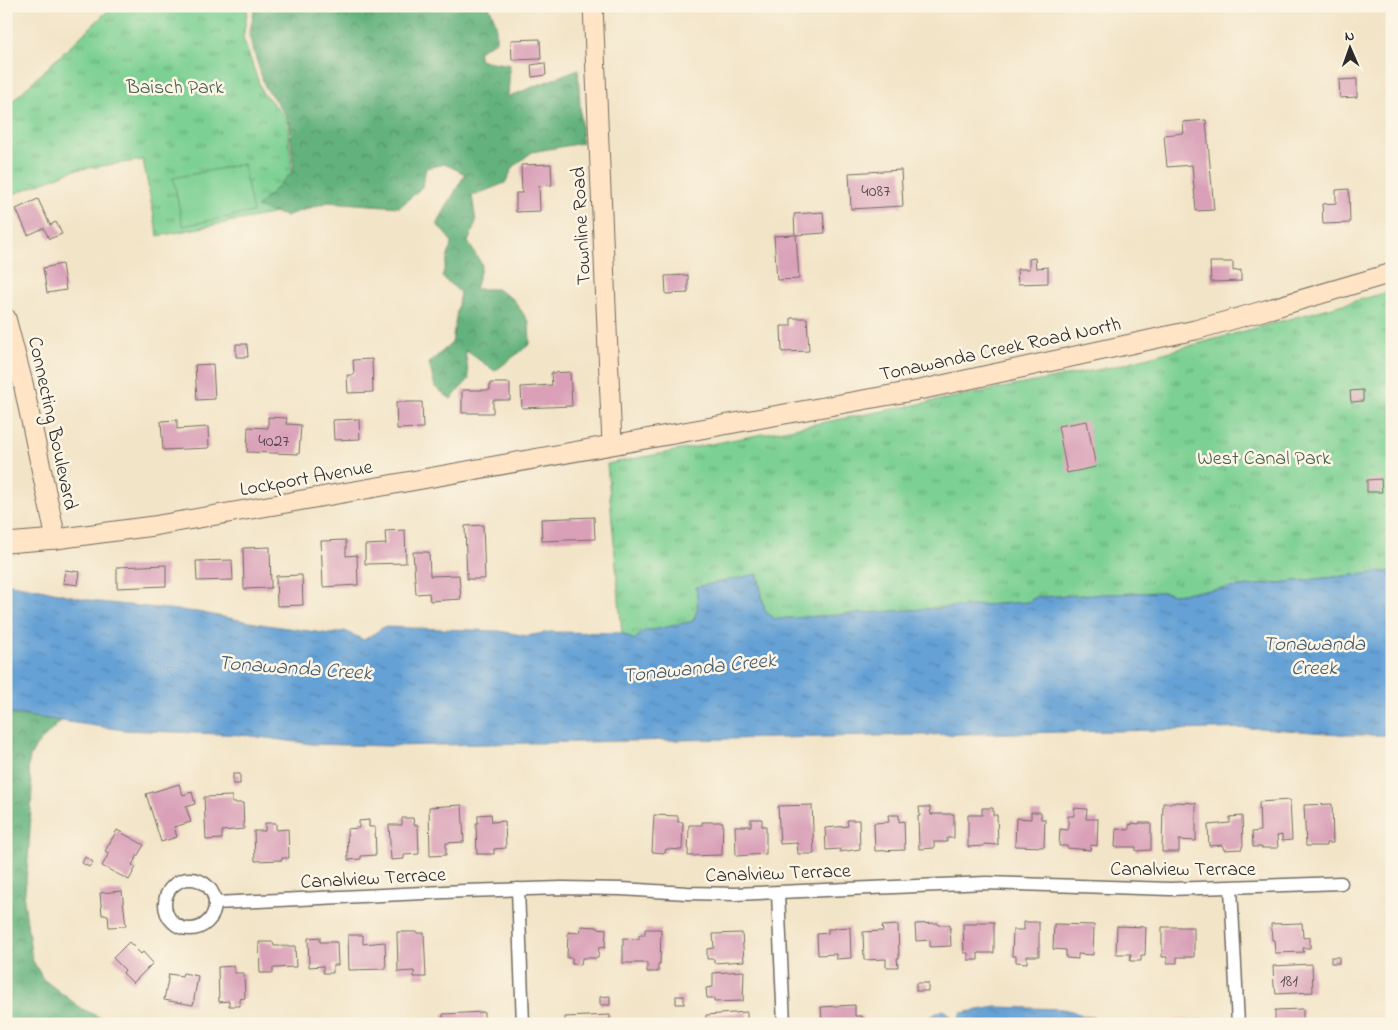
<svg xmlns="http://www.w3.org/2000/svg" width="1398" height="1030" font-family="'Indie Flower',sans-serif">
	<defs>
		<pattern id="grass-tufts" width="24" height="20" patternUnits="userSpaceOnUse" patternTransform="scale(1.25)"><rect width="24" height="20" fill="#7bd093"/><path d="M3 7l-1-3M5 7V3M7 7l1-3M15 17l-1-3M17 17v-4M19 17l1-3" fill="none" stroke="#65a978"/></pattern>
		<pattern id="forest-crowns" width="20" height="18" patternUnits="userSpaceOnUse" patternTransform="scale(1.25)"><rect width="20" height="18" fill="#64b27d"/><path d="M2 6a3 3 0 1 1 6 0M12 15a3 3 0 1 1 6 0" fill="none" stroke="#539167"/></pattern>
		<pattern id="water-ripples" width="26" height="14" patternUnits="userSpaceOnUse" patternTransform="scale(1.25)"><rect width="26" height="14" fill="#65a1d5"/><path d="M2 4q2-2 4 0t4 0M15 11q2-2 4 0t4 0" fill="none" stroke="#5383ad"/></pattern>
	</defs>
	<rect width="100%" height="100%" fill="#fcf5e5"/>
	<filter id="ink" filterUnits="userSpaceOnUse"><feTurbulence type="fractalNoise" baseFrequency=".02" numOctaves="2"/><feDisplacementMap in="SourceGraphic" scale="10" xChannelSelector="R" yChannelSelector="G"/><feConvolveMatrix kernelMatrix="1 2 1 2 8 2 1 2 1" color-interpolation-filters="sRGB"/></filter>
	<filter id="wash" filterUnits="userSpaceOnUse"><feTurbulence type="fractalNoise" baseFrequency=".0096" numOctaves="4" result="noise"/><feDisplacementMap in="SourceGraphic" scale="20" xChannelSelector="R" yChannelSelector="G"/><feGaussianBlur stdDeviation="1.12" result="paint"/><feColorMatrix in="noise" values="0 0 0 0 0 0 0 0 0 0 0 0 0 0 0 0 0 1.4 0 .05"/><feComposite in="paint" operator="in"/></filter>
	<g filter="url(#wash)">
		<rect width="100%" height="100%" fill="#f2e4c7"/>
		<g fill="url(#grass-tufts)" stroke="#537e5f">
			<polygon points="113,6 248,6 243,38 262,92 287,118 296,209 158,236 143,160 74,170 6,197 6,107"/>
			<polygon points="1392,291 1392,571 1174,594 1163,592 1036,597 1028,602 775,619 765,611 758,574 698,608 693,621 654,630 645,630 634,640 622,633 607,464 1112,367"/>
		</g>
		<g fill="url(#forest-crowns)" stroke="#486e54">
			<polygon points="255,6 489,6 496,23 496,41 478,51 480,60 510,65 508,97 578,69 582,143 532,152 514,166 505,183 472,196 476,222 468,242 482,265 475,289 496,289 513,299 529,322 530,344 495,371 465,350 469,379 451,399 435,387 429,363 452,343 460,292 442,277 452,242 437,224 465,174 445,164 426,168 422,187 400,207 328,202 285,216 257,207 294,170 289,119 265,87 249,36"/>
			<polygon points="6,713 61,721 36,746 30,757 28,768 32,788 29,849 24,901 32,959 43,979 82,1009 106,1020 127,1022 131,1024 6,1024"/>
		</g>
		<polygon fill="#7bd093" stroke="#537e5f" points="243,164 253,212 183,226 173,178"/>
		<g fill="url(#water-ripples)" stroke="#486680">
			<polygon points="1392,571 1392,735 1352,735 1260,728 389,746 311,744 244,735 124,730 6,713 6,583 40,589 98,602 197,612 266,625 330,634 345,631 364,640 384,627 499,631 527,636 550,632 622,633 634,640 645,630 654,630 693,621 698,608 696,587 757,574 765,611 775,619 1028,602 1036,597 1163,592 1174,594"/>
			<polygon points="996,1007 1063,1009 1072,1011 1083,1016 1093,1017 1100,1024 957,1024 961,1013"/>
			<path d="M 942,1010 C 948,1012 952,1018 949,1024 L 918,1024 Z"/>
		</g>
		<g id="blocks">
			<g fill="#d9a0b8">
				<polygon points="540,39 541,59 512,60 511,40"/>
				<polygon points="545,63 546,75 532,77 531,65"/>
				<polygon points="1357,79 1357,97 1340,98 1339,80"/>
				<polygon points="1206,120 1214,210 1196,211 1192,165 1167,167 1164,135 1184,133 1183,122"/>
				<polygon points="551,164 552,185 539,186 540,211 516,212 516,193 522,193 521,165"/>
				<polygon points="901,170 903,206 851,209 849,173"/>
				<polygon points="1349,189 1350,223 1323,224 1322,204 1336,203 1336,190"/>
				<polygon points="38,199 50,225 56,222 62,234 49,239 44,228 28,235 16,209"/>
				<polygon points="823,212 825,233 796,235 799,279 777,280 774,236 795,235 794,214"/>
				<polygon points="1035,258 1036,268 1048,267 1048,283 1018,284 1017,269 1029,269 1029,259"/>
				<polygon points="1210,262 1233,262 1233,271 1241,270 1241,281 1211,282"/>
				<polygon points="62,264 66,290 47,293 43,268"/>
				<polygon points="688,275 688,293 666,294 665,276"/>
				<polygon points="791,318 807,318 809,351 782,352 781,326 791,326"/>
				<polygon points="236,344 247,344 248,357 236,357"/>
				<polygon points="372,359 373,392 348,393 347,375 354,375 353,360"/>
				<polygon points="213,364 215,399 197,400 195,365"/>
				<polygon points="570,372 572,406 522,408 521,387 552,385 551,373"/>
				<polygon points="490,383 510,383 510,400 493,400 493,413 462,413 462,390 490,390"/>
				<polygon points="1363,390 1363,401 1351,402 1350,391"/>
				<polygon points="396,402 422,402 423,428 397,429"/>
				<polygon points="268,417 287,418 286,424 301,425 299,454 247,452 248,427 268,428"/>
				<polygon points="359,419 360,439 334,440 333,420"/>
				<polygon points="177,420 177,429 208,427 209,448 163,450 161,421"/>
				<polygon points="1087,421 1096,467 1067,473 1058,426"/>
				<polygon points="1381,479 1382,492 1367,492 1367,480"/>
				<polygon points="594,517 595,539 542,541 541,519"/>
				<polygon points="483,525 485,579 467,579 465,526"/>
				<polygon points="405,530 406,563 365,564 365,545 386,544 385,531"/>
				<polygon points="346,540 346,556 357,555 358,585 323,587 321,541"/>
				<polygon points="270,547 271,588 244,589 243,548"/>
				<polygon points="413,552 429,552 430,576 459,575 461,599 430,601 429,593 416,594"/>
				<polygon points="232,560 233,580 197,581 196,561"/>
				<polygon points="166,565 166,586 117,588 117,567"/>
				<polygon points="65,570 80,572 78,585 63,583"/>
				<polygon points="302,575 303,605 277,606 276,576"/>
				<rect x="233" y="774" width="7" height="10"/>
				<polygon points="179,784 183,795 192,792 195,804 186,807 191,822 174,827 177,837 161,842 146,794"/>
				<polygon points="232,796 232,803 243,803 244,829 222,831 222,839 206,840 204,797"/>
				<polygon points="1290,800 1292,840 1282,841 1282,835 1277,836 1278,848 1261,848 1261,847 1253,847 1252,832 1260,831 1259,802"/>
				<polygon points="1175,802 1196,803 1196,841 1179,840 1179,852 1162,852 1163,803 1175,803"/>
				<polygon points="1332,804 1333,843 1326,843 1326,846 1306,846 1304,805"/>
				<polygon points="462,805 464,842 446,843 446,855 430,856 429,807"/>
				<polygon points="812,805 814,854 798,854 797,843 780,844 778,806"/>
				<polygon points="919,807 930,807 931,815 933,815 932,814 954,814 954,838 947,838 947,842 934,842 934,848 919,849 918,816 920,816"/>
				<polygon points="982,808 993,808 993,815 997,815 998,845 984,844 984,846 968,847 968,815 982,815"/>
				<polygon points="1074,808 1087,809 1086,819 1098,819 1097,846 1091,845 1090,850 1067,848 1067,846 1059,846 1060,829 1068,830 1068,816 1074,816"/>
				<polygon points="1031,812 1041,812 1041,819 1045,819 1044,847 1015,846 1016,818 1031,819"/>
				<polygon points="491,814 492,822 505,821 506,848 494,849 494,854 477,854 476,823 478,823 478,815"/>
				<polygon points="654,815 678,816 678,822 683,822 682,850 666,849 665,853 652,852"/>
				<polygon points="888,815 899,815 899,822 904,821 905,850 875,851 874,823 889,822"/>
				<polygon points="1242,816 1243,846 1242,846 1242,849 1224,850 1222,845 1209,846 1208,825 1230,823 1230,817"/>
				<polygon points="402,818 413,818 414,825 418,825 419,854 404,855 404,859 391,860 389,825 402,825"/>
				<polygon points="751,819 762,819 762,826 766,826 766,854 736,856 735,826 751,826"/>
				<polygon points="369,820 369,827 375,827 376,855 361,856 361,859 348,860 347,829 359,828 359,821"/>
				<polygon points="847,820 859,820 860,849 840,852 840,849 826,850 825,828 848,826"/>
				<polygon points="702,822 723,822 722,855 688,856 689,825 702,825"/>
				<polygon points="265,823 276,823 276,830 288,829 289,858 282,858 282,860 255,861 254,831 265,831"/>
				<polygon points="1132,823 1139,824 1139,823 1151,823 1151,850 1136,851 1136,847 1115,847 1116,829 1129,830 1129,824 1132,825"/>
				<polygon points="117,830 144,845 132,865 136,867 129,880 102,866 109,853 105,851"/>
				<polygon points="85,857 93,862 89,867 82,863"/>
				<polygon points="122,891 126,926 109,927 108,915 102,915 100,893"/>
				<polygon points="977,922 994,922 994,953 978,953 978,960 968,960 968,953 964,953 963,924 977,924"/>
				<polygon points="1024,922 1039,922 1039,956 1027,956 1027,963 1016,962 1016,956 1012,956 1013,930 1024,930"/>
				<polygon points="938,923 938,925 950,925 951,946 930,947 930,940 916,941 915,924"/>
				<polygon points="1302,923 1303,938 1310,937 1310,948 1303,948 1304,952 1275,953 1274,940 1272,940 1271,924"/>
				<polygon points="1054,924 1094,925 1093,955 1078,954 1078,959 1066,958 1066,950 1053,949"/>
				<polygon points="898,925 899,958 897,958 898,967 886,967 886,959 864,960 863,932 883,931 882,926"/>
				<polygon points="581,926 597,927 597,928 606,929 605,948 599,947 598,958 582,958 581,965 572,964 572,958 567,958 568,932 580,933"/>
				<polygon points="1117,926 1146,927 1145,955 1141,955 1141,961 1130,961 1131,954 1116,954"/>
				<polygon points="850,927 851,958 836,959 836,954 818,955 817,934 828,933 828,929 835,929 835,928"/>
				<polygon points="1162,927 1194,927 1194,957 1177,957 1177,963 1167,963 1167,957 1162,957"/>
				<polygon points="645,929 661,929 660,964 658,964 658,972 647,972 647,963 623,963 623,938 639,939 639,935 645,935"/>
				<polygon points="397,932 417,932 417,933 424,933 426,977 414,977 414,971 398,972"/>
				<polygon points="742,933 744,961 714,963 714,959 707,959 707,949 714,948 713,934"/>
				<polygon points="348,935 363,935 363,944 385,942 386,969 349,970"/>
				<polygon points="320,937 320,942 337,942 338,965 333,965 333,973 323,973 323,966 309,967 308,938"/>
				<polygon points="129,942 141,954 143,952 153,963 133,983 123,973 125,970 113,958"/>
				<polygon points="259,942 273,942 274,946 295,946 296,967 273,968 273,973 260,973"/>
				<rect x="1331" y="957" width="8" height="6"/>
				<polygon points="1312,964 1313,992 1276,994 1275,987 1274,987 1273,966"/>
				<polygon points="234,966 234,973 244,973 245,998 240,999 240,1006 229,1006 229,1001 219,1002 218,967"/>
				<polygon points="744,971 743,1001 714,1002 714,998 707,998 706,988 713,987 713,973"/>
				<polygon points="183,973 198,976 193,1005 164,1000 169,974 182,976"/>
				<rect x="916" y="983" width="12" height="8"/>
				<polygon points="610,996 610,1005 600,1005 600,997"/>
				<rect x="676" y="996" width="8" height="8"/>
				<polygon points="855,1005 855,1016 862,1016 863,1024 830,1024 829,1022 822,1022 821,1007"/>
				<polygon points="1303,1009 1303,1024 1275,1024 1275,1010"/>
				<polygon points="484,1012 484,1024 443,1024 443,1014"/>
				<polygon points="747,1012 747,1024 706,1024 706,1015"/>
				<polygon points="610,1015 610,1024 565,1024 565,1017"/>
				<polygon points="1200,1019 1200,1024 1172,1024 1172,1020"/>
			</g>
		</g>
	</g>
	<g filter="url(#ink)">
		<use href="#blocks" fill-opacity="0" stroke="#716c62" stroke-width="1"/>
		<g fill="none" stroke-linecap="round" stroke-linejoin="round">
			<g stroke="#716c62" stroke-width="15">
				<g id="street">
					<circle cx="190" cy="904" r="25"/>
					<polyline points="1231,888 1238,1024"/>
					<polyline points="518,889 523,1024"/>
					<polyline points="778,893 784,1024"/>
					<polyline points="215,903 465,891 562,888 621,889 687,893 735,894 986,883 1170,889 1341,883"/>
				</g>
			</g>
			<g stroke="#716c62" stroke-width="21">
				<g id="secondary">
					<polyline points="593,6 612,444"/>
					<polyline points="6,318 23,383 56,539"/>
					<polyline points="6,543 56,539 153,526 389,485 924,389 1195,330 1259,312 1392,273"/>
				</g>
			</g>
			<use href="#street" stroke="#fff" stroke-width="12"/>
			<use href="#secondary" stroke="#ffe4c6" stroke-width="19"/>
		</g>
	</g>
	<g text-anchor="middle" stroke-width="5" stroke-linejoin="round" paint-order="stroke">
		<g font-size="18" fill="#56484e">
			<text x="876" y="196">4087</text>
			<text x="274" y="446">4027</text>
			<text x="1289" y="986">181</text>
		</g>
		<g font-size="20" fill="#435d4a" stroke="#fcf5e5">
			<text x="175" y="93">Baisch Park</text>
			<text x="1264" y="464">West Canal Park</text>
		</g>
		<g font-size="20" fill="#2b2b2b" stroke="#fcf5e5">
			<text transform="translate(580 226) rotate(-93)" y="7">Townline Road</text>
			<text transform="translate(1000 348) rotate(-12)" y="7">Tonawanda Creek Road North</text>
			<text transform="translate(54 423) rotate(78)" y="7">Connecting Boulevard</text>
			<text transform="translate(306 477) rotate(-10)" y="7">Lockport Avenue</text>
			<text x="1183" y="875">Canalview Terrace</text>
			<text transform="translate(778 872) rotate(-2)" y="7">Canalview Terrace</text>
			<text transform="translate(373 877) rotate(-3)" y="7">Canalview Terrace</text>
		</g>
		<g font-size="21" font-style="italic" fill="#425a6f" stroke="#fcf5e5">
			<text x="1314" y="650">Tonawanda<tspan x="1314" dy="24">Creek</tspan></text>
			<text transform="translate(295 667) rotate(4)" y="7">Tonawanda Creek</text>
			<text transform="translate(699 667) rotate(-6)" y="7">Tonawanda Creek</text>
		</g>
	</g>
	<rect width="1398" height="1030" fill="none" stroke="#fcf5e5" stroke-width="25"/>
	<g transform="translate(1350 48) rotate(358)" stroke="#fcf5e5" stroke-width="4" paint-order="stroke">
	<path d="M0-4L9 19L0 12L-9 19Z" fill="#2b2b2b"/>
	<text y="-8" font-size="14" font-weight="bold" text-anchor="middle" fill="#2b2b2b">N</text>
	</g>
</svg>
